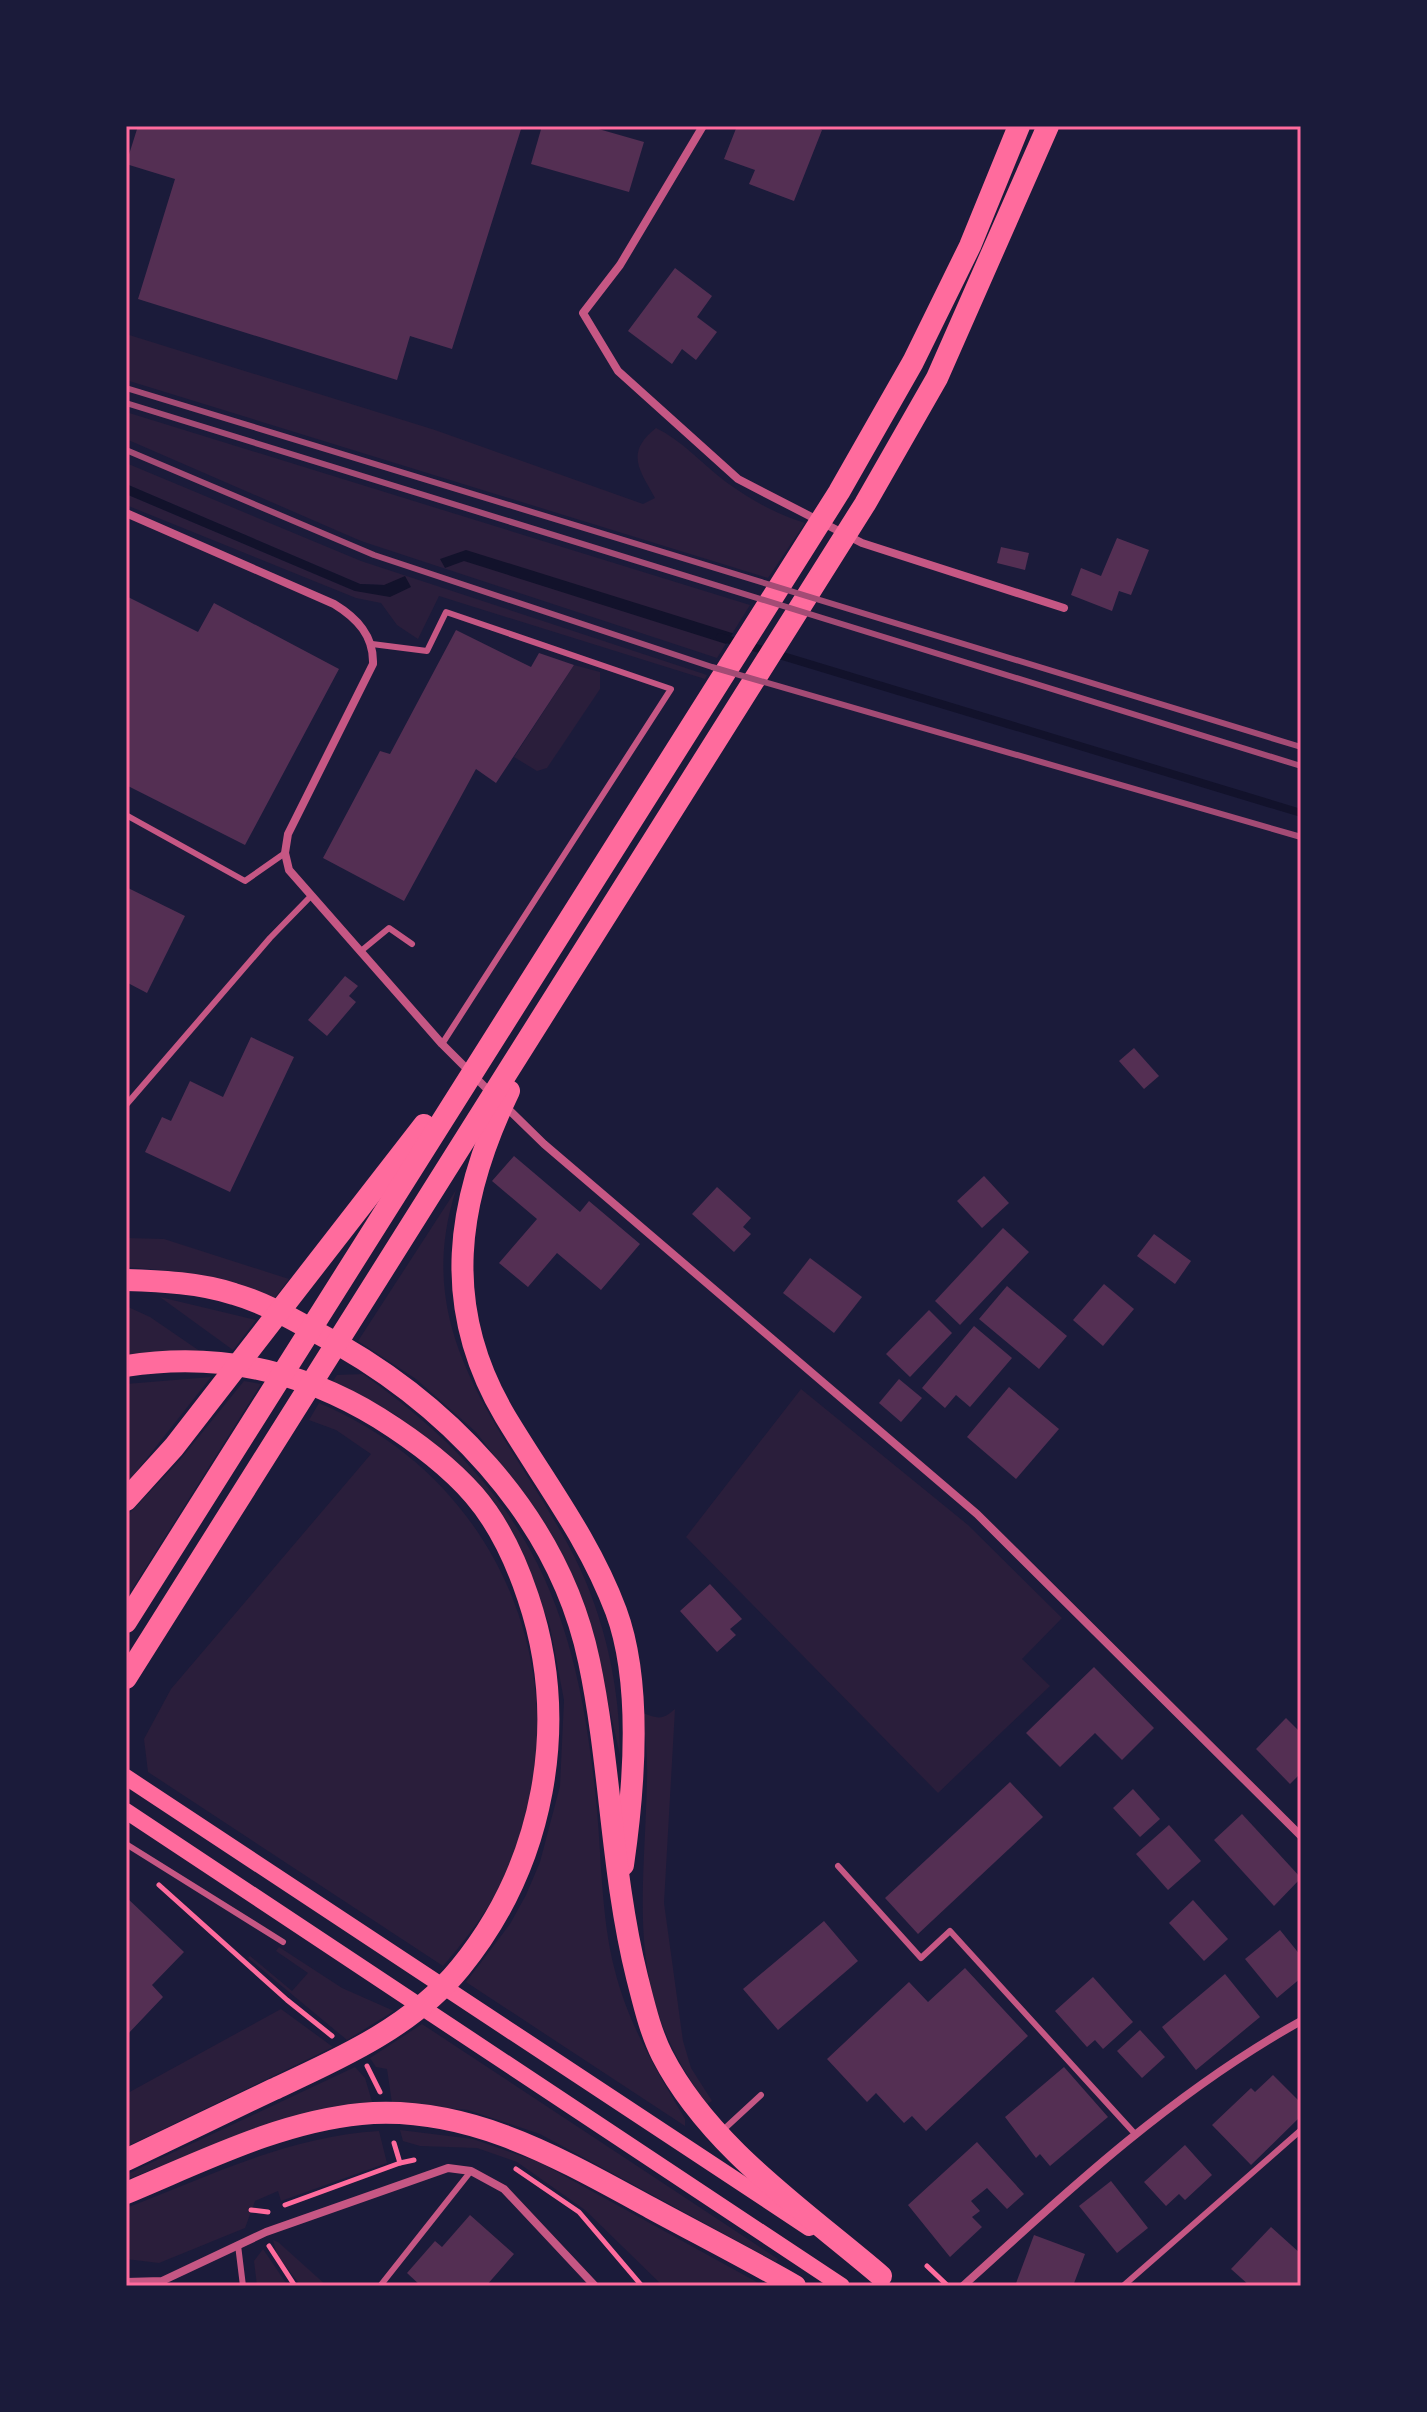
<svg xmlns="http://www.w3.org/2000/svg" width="1427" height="2412" font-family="'Alegreya Sans',sans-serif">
	<rect width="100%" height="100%" fill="#1b1b3a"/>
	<g fill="#2a1e3b">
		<path d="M 126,334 L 435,430 L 643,504 L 655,498 C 639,469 625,453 656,428 C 683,441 702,464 726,482 C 751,500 776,514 805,523 L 768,578 L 126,380 Z"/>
		<polygon points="126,412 750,605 717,658 361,541 126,439"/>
		<polygon points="126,463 361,561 707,675 705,679 439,596 418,639 397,625 381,603 356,598 126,505 126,494 355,591 384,585 360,584 126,484"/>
		<polygon points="574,665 600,672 600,689 547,768 537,771 514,757"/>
		<path d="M 456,1190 C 407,1340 512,1435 574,1556 C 605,1618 620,1687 620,1755 L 604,1685 L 528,1500 L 476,1432 L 416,1379 L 358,1341 Z"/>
		<polygon points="126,1238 164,1239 289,1279 274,1299 172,1271 126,1267"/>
		<polygon points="160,1297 256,1320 233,1350"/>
		<polygon points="126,1306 150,1317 204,1354 126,1359"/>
		<path d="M 363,1374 C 523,1488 575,1597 595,1791 C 602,1850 600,1913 615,1971 C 629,2026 657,2071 685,2119 L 685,2126 L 466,1982 L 510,1924 L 526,1895 L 540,1862 L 560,1786 L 564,1700 L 550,1627 L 526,1563 L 448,1455 L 396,1415 L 333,1381 L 337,1375 Z"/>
		<polygon points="211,1377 132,1477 126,1483 126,1384"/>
		<polygon points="244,1381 261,1384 126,1599 126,1517 179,1461"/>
		<polygon points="801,1389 968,1525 1062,1618 1022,1659 1050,1686 938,1793 686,1537"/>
		<path d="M 319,1403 C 494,1476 577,1665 519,1843 C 504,1889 474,1931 443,1966 L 148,1772 L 144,1739 L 171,1689 L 371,1454 L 336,1430 L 309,1420 Z"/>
		<path d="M 675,1709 L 664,1903 L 683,2041 L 691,2068 L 712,2101 L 707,2104 C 624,1993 644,1908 647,1780 C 648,1758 645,1735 643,1713 C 658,1719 663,1720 675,1709 Z"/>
		<polygon points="279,1947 342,1988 394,2011 347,2040 248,1958 250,1956 292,1991 308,1973 276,1951"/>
		<polygon points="281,2009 333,2047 126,2147 126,2094"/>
		<polygon points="422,2024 778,2259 776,2262 540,2134 468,2110 392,2103 387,2069 376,2067 370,2058"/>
		<polygon points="355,2067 365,2078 373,2105 261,2126 126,2180 126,2175 140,2168"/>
		<polygon points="400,2130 473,2139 539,2162 764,2286 663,2286 585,2210 517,2162 477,2148 420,2146 403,2141"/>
		<path d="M 379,2131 L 387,2163 L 281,2201 L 278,2191 L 255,2201 L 245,2228 L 159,2263 L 126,2259 L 126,2208 C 209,2176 290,2136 379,2131 Z"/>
		<polygon points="273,2240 278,2242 327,2286 301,2286 277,2255"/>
		<polygon points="263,2249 288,2286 257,2286 254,2261"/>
	</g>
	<g fill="#12122b">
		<polygon points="126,484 360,584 384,585 405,576 411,587 390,597 355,591 126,494"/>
		<polygon points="466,550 732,633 733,633 726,644 464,561 445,568 440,559"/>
	</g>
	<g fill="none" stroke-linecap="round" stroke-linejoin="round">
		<polyline stroke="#12122b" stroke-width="8" points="720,637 1301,813"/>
	</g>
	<g fill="#542f53">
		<polygon points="138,126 522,126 452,349 410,336 397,380 138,299 175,179 126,164"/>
		<polygon points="542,126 588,126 644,142 629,192 531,164"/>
		<polygon points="737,126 810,126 822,130 794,201 749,184 755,170 724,159"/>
		<polygon points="675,268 712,296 697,317 717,332 696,360 682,349 672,364 628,331"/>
		<polygon points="1117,538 1149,550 1131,595 1119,591 1112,611 1071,595 1081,568 1101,576"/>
		<polygon points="1001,547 1029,553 1025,570 997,563"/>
		<polygon points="126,596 198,632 214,603 339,669 245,845 126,785"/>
		<polygon points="456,630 531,667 539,653 574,665 496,783 476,769 404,901 323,858 380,751 390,754"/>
		<polygon points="126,887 185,916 147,993 126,982"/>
		<polygon points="345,976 358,986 349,996 356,1002 327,1036 308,1020"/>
		<polygon points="251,1037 294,1057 230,1192 145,1152 162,1117 171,1121 190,1081 223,1097"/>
		<polygon points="1134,1048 1159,1076 1144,1089 1119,1061"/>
		<polygon points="514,1156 580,1212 589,1201 640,1244 601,1290 557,1253 528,1287 499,1263 537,1219 492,1181"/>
		<polygon points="984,1176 1009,1203 982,1228 957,1201"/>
		<polygon points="717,1187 751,1218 743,1227 751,1234 734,1252 692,1214"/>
		<polygon points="1003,1228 1029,1252 960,1325 935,1301"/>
		<polygon points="1154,1234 1191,1261 1175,1284 1137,1256"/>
		<polygon points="810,1258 862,1297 834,1333 783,1293"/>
		<polygon points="1104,1284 1134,1309 1103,1346 1073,1320"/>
		<polygon points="1007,1286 1067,1336 1039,1369 979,1319"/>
		<polygon points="929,1310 952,1333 910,1377 886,1354"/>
		<polygon points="974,1326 1012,1358 970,1407 956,1395 945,1408 922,1388"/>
		<polygon points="899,1379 922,1398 901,1422 879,1403"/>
		<polygon points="1009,1387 1059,1429 1016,1479 967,1437"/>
		<polygon points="710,1584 742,1619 730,1629 736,1635 717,1652 680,1611"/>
		<polygon points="1094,1667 1154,1728 1122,1760 1095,1733 1060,1767 1026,1733"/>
		<polygon points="1286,1718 1301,1733 1301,1773 1290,1784 1256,1749"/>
		<polygon points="1010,1782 1043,1817 918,1934 885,1898"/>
		<polygon points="1133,1789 1160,1819 1140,1837 1113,1808"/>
		<polygon points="1242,1814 1301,1878 1274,1906 1214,1840"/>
		<polygon points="1169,1825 1201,1861 1168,1890 1136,1854"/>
		<polygon points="126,1897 184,1952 152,1985 163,1997 126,2036"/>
		<polygon points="1193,1900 1228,1939 1204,1961 1169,1923"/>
		<polygon points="824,1921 858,1961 778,2030 743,1989"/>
		<polygon points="1280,1930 1301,1956 1301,1978 1277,1998 1245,1959"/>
		<polygon points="965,1968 1028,2036 926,2131 912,2116 904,2123 876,2093 867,2102 827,2059 909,1982 928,2002"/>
		<polygon points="1225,1974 1260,2017 1196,2070 1162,2027"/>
		<polygon points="1093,1977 1133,2022 1103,2049 1095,2040 1087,2047 1055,2011"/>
		<polygon points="1140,2030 1165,2057 1142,2078 1117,2051"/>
		<polygon points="1064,2067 1108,2117 1050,2166 1040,2154 1036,2158 1005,2117"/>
		<polygon points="1273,2075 1301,2103 1301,2116 1251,2165 1212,2125 1251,2088 1255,2092"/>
		<polygon points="977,2142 1024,2194 1007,2209 987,2188 971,2201 980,2211 972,2217 982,2227 950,2257 908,2205"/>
		<polygon points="1185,2145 1212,2175 1185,2200 1179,2194 1166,2206 1144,2182"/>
		<polygon points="1111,2181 1148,2228 1117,2253 1079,2206"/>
		<polygon points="470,2215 514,2254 486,2286 421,2286 407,2273 435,2241 442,2247"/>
		<polygon points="1271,2227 1301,2254 1301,2286 1250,2286 1231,2269"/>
		<polygon points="1034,2235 1085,2254 1073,2286 1015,2286"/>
	</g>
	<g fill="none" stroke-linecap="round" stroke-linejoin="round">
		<g stroke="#ff6b9d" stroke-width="5">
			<polyline points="159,1885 287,2000 332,2036"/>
			<polyline points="367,2066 380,2092"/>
			<polyline points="394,2143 400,2163 414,2160"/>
			<polyline points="516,2169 579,2212 642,2286"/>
			<polyline points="285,2205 400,2163"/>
			<polyline points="251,2210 268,2212"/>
			<polyline points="269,2246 295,2286"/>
			<polyline points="927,2266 948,2286"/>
		</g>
		<g stroke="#c65784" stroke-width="6">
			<polyline points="372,644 427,651 446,612 671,689 442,1044"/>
			<polyline points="126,815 245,881 285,853"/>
			<polyline points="361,951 389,928 412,944"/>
			<polyline points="126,1105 270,938 310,897"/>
			<polyline points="126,1844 283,1942"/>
			<polyline points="838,1866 921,1958 950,1931 1136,2135"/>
			<polyline points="722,2131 761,2095"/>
			<polyline points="238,2245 243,2286"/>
			<polyline points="380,2286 471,2171"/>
			<polyline points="1123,2286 1301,2130"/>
		</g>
		<g stroke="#c65784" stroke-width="8">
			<polyline points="703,126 620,265 583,313 618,371 738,479 862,543 1064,608"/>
			<path d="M 126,513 L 334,604 C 357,618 374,636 373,664 L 288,834 L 285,853 L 289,870 L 442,1044 L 491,1093"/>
			<polyline points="504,1105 544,1144 977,1514 1301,1836"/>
			<polyline points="126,2282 162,2281 266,2232 448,2168 471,2171 504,2189 595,2286"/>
			<path d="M 963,2286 C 1068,2190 1175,2091 1301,2021"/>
		</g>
		<g stroke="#ff6b9d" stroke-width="16">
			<polyline points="126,1777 809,2228"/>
			<polyline points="126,1811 842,2286"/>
		</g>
		<g stroke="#ff6b9d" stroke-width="22">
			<path d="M 509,1091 C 456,1201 440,1306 505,1416 C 544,1481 589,1539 616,1611 C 643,1684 634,1789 623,1865"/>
			<path d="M 126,1280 C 161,1281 201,1283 234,1294 C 262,1302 289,1317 314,1331 C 443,1398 558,1514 589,1661 C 611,1765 611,1873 637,1977 C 644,2004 650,2031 662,2055 C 709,2147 804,2210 881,2276"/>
			<path d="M 126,1366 C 216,1352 301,1370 379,1418 C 414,1440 447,1464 474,1495 C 499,1524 516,1561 528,1597 C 571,1724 544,1865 460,1968 C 412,2027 339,2059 272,2090 C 223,2113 175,2137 126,2160"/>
			<polyline points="126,1500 174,1447 424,1125"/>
			<polyline points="126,1622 839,492 913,362 970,246 1019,126"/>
			<polyline points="126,1678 865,504 937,378 1048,126"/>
			<path d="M 126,2193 C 201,2162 279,2122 361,2114 C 468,2104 561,2159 651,2208 C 699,2234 748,2259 795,2286"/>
		</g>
		<g stroke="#a44b75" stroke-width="6">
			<polyline points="126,388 1301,747"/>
			<polyline points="126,403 1301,766"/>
			<polyline points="126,450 374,555 712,667 1301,837"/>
		</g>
	</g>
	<rect width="1427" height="2412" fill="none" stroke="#1b1b3a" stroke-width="256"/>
	<rect x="128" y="128" width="1171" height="2156" fill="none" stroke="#ff6b9d" stroke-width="3"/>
</svg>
